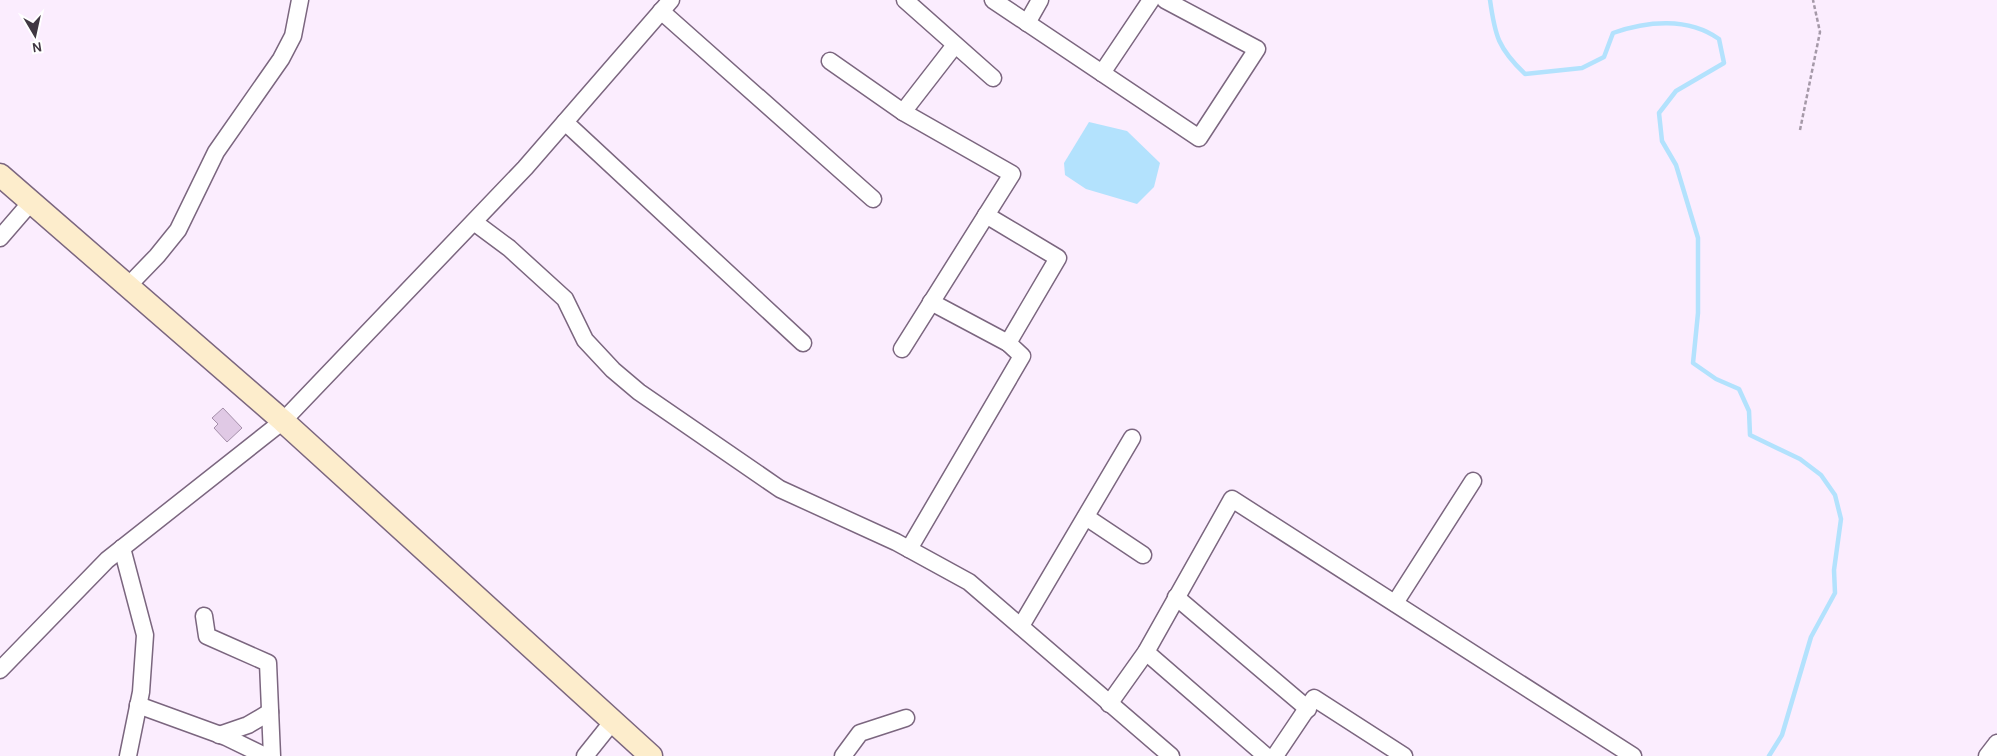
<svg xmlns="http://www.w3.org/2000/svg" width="1997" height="756" font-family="Karla,sans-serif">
	<rect width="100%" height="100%" fill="#fbedfe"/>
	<polygon fill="#b3e2fd" points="1089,122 1127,131 1160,163 1154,187 1137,204 1086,189 1065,175 1064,163"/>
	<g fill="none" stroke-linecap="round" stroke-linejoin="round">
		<path stroke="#b3e2fd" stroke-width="4.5" d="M 1490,0 C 1495,36 1498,48 1525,74 L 1582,68 L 1604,57 L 1613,33 C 1647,21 1688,17 1719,39 L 1724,63 L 1676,91 L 1659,113 L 1662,141 L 1676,165 L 1698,238 L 1698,313 L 1693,363 L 1716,379 L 1739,389 L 1749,411 L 1750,435 L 1800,459 L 1821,475 L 1835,495 L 1841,519 L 1834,570 L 1835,593 L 1811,637 L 1782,735 L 1769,756"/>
	</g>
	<polygon fill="#e0c9e5" stroke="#a590aa" points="223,408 242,428 227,442 214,428 218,424 212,418"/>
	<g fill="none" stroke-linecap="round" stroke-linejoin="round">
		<g stroke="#7b667f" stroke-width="19">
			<g id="street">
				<polyline points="905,0 993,78"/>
				<polyline points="993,0 1199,138 1257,49 1165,0"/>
				<polyline points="661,11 873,199"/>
				<polyline points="1027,23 1040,0"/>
				<polyline points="830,61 903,112 1012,174 902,349"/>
				<polyline points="1102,73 1151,0"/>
				<polyline points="903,112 955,45"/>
				<polyline points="565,122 803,343"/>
				<polyline points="986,215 1058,258 1008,343"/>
				<polyline points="474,222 509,248 565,299 585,340 613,370 639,392 780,489 896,542 969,582 1171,756"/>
				<polyline points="0,238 32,201"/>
				<polyline points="128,286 157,256 178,230 216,152 281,59 293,36 300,0"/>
				<polyline points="1086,517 1143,555"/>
				<polyline points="122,548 145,635 141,692 128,756"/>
				<polyline points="909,549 1022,356 1008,343 931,302"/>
				<polyline points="1176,597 1308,709"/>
				<polyline points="1395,603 1473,481"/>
				<polyline points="204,616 207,636 268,663 272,756"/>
				<polyline points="1021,626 1132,438"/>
				<polyline points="1146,652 1266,756"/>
				<polyline points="0,670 107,560 283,421 525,168 671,0"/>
				<polyline points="1109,704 1146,652 1232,499 1633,756"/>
				<polyline points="138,705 226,737 265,756"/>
				<polyline points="219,735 248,725 270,712"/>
				<polyline points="585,756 613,721"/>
				<polyline points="843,756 860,733 906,718"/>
				<polyline points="1275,756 1314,698 1404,756"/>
				<polyline points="1987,756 1997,743"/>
			</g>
		</g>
		<g stroke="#7b667f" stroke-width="25">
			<polyline id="secondary" points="0,175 283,421 651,756"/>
		</g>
		<polyline stroke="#a599a8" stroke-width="2.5" stroke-dasharray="4 2.5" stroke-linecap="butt" points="1800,130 1820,32 1813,0"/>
		<use href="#street" stroke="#fff" stroke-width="16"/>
		<use href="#secondary" stroke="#fdedcc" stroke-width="22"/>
	</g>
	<g transform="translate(35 35) rotate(171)" stroke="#ffffff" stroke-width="4" paint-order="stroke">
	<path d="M0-4L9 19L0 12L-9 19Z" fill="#403742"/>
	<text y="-8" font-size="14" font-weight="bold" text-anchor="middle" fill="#403742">N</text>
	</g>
</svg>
